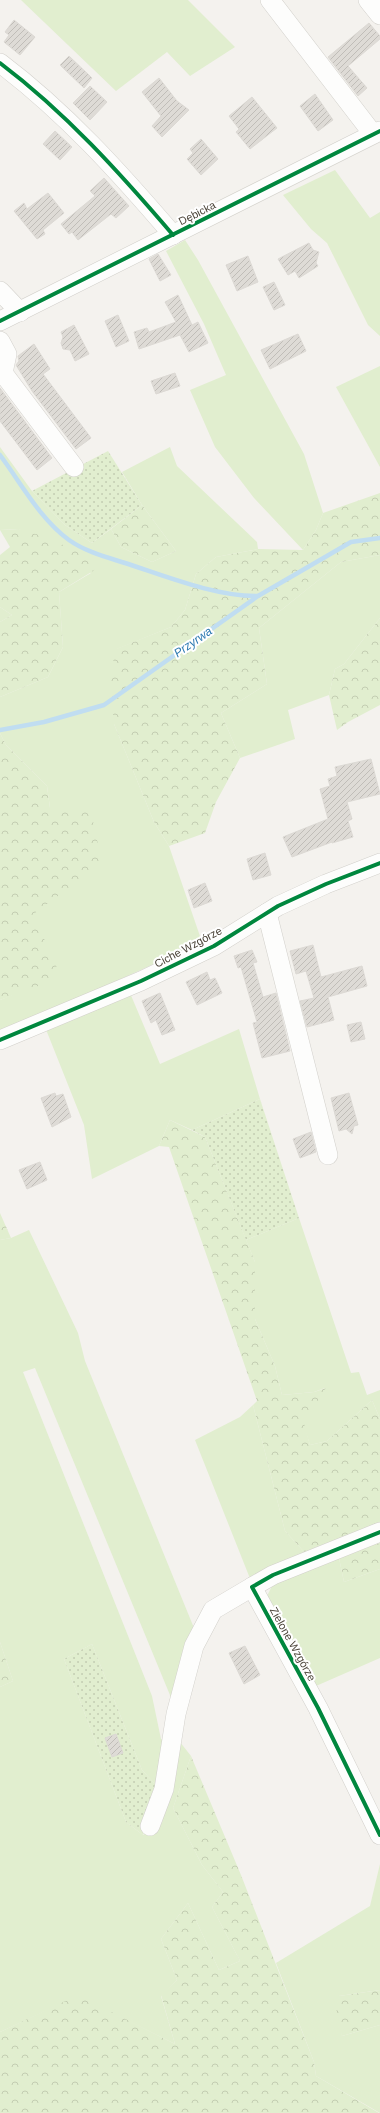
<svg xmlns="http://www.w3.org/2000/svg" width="380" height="2113" font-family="Helvetica,sans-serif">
	<defs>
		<pattern id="forest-crowns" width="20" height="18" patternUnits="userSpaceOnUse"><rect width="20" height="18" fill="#e1eecf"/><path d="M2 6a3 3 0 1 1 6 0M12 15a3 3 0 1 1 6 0" fill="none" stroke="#c3cdb2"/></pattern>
		<pattern id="park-dots" width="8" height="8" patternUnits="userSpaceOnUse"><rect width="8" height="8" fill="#e1eecf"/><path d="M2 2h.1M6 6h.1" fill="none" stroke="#c3cdb2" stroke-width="1.8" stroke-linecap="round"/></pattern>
		<pattern id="building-hatch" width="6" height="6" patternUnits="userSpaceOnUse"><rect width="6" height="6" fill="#dedbd6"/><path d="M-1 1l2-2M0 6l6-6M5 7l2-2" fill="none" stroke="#c0bdb8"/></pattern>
	</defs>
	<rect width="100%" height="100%" fill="#f4f2ee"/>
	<g fill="#e1eecf">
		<polygon points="21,0 188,0 235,47 190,76 167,52 116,91"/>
		<polygon points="335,170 370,218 380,212 380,336 368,325 327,243 311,229 283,195"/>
		<polygon points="185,240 198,260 304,454 323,513 316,530 303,550 254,498 215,447 190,390 226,375 204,324 166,251"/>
		<polygon points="380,366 380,467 336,387"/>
		<polygon points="0,447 32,491 65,525 92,543 111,529 121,547 152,562 176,551 142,505 122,472 170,447 177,466 257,542 258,549 216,557 196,574 185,610 171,627 117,649 114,724 154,822 169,846 202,942 0,1034 0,1000 12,995 31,916 50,808 47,786 6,745 0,733 0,697 48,677 63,647 59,592 91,573 19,529 0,530"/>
		<polygon points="380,555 380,618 344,664 335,669 329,695 288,710 295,739 240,758 221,713 267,684 259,628 341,562"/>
		<polygon points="0,607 12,615 0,622"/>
		<polygon points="130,993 160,1064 239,1029 260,1099 192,1130 170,1120 159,1146 92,1179 84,1125 45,1027"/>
		<polygon points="299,1218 351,1373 359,1372 367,1395 380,1390 380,1419 372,1400 327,1441 310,1445 303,1423 325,1388 314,1392 282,1395 275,1366 255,1319 255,1262 246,1240"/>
		<polygon points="29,1230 78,1333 85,1361 194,1628 172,1700 35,1368 23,1372 152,1696 161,1739 167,1743 158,1787 142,1770 92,1644 64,1659 126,1822 143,1835 162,1823 176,1737 191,1756 173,1808 202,1865 223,1892 212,1907 240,1961 219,1970 188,1903 161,1939 177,1980 161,1996 175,2044 78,1996 0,2032 0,1687 13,1681 0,1642 0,1240 11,1238"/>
		<polygon points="253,1405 285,1531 307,1555 251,1581 195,1440 240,1417"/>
		<polygon points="339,1558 344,1582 380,1569 380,1658 316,1686 266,1598 272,1586 287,1577"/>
		<polygon points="380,1864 380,1990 339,1996 342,2036 380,2025 380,2113 316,2076 314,2062 276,1963 370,1906"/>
	</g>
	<g fill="url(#forest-crowns)">
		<polygon points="380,493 380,555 341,562 259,628 267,684 221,713 240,758 216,802 205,833 169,846 154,822 114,724 110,676 116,649 171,627 185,610 196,574 216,557 258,549 303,550 316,530 323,513"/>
		<polygon points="142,505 176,551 152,562 121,547 111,529"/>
		<polygon points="19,529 46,537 99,562 93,571 59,592 63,647 48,677 0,697 0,622 12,615 0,607 0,555 10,547 0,530"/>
		<polygon points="380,618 380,705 348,722 337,730 329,695 335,669 344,664"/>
		<polygon points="0,733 6,745 47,786 50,808 90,807 102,863 31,916 58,963 49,982 0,1000"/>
		<polygon points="170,1120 205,1137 255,1262 255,1319 275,1366 282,1395 314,1392 326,1388 304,1423 310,1445 327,1441 372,1400 380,1419 380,1526 307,1555 285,1531 253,1405 257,1401 169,1147 159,1146"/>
		<polygon points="0,1213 11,1238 0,1240"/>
		<polygon points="380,1541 380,1569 344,1582 339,1558"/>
		<polygon points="0,1642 13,1681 0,1687"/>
		<polygon points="191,1756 241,1875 314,2062 316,2076 379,2113 0,2113 0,2032 78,1995 175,2044 161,1995 177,1980 161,1939 188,1903 219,1970 240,1961 212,1907 223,1892 202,1865 173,1808"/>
		<polygon points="380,1990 380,2025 342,2036 336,2014 339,1996"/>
	</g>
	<g fill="url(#park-dots)">
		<polygon points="108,451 142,505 92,543 65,525 32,491"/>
		<polygon points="260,1099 299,1218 246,1240 205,1137 192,1130"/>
		<polygon points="92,1644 142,1770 158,1787 143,1835 126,1822 64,1659"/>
	</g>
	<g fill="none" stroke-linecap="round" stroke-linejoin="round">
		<g stroke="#c0ddf1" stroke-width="4.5">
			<path d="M 0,455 C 21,483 40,519 69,540 C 86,552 106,557 125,563 C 165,576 217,597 258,596"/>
			<polyline points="0,730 44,722 104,705 258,596 351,542 380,538"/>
		</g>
	</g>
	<g fill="url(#building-hatch)" stroke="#dcd9d4">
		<polygon points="14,20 35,37 20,55 4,42 9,35 5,32"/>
		<polygon points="369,23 380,36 380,39 348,66 367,88 358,96 328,57"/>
		<polygon points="69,56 92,78 84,88 60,65"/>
		<polygon points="159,78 177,101 189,110 162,137 152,126 161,116 142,92"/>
		<polygon points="90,86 107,102 90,120 73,103"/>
		<polygon points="315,94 333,120 318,131 300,106"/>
		<polygon points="252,97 277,128 250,149 236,132 239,129 229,116"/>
		<polygon points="55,131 72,147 60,160 43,144"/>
		<polygon points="201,139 218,159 201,175 187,159 193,153 190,149"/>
		<polygon points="104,178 129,206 116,218 111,214 78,240 72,232 69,234 61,224 95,196 90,191"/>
		<polygon points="48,193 64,213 43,230 45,234 37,239 14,211 24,203 27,209"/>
		<polygon points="309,243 313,250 319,252 316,263 318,266 299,278 295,271 288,275 278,259"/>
		<polygon points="158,254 171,275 160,281 149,259"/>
		<polygon points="248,256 258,282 237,291 226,265"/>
		<polygon points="274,282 285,305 274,310 263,287"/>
		<polygon points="178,295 192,325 198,322 208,343 189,352 180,335 139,349 134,332 147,328 149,332 176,322 165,302"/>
		<polygon points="118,315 129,341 116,347 105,321"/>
		<polygon points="74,325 89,354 75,361 70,350 63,349 61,343 63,337 61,332"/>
		<polygon points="298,334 306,351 270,369 261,350"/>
		<polygon points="34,344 50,369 43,374 91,438 76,449 32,391 16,365 19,361 18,356"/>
		<polygon points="175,373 180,386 156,394 151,381"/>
		<polygon points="0,388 52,458 37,470 0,421"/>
		<polygon points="371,759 380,794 347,802 352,819 348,821 353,837 332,843 332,842 292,857 283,837 328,819 320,789 330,786 328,779 337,776 335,767"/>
		<polygon points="265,853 271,875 253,880 247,859"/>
		<polygon points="205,883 212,901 194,908 188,890"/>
		<polygon points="313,945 321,977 362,966 367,986 328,997 334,1020 307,1027 300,1001 314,998 306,971 296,974 290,951"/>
		<polygon points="252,950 257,962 253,963 263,997 276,993 290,1051 262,1058 253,1023 257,1022 241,967 238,968 234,956"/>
		<polygon points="207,972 210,980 215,978 222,993 197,1005 186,982"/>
		<polygon points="160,993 175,1030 162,1035 156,1020 151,1023 142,1001"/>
		<polygon points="361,1022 365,1039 351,1042 347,1025"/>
		<polygon points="55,1093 56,1096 63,1094 71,1117 52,1127 41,1098"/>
		<polygon points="349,1093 358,1125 354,1126 352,1134 346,1129 339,1131 331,1098"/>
		<polygon points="311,1132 316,1152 300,1158 293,1139"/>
		<polygon points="40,1162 47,1180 27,1189 19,1170"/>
		<polygon points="245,1646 260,1675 244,1684 229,1653"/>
		<polygon points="116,1734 123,1753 112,1757 105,1738"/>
	</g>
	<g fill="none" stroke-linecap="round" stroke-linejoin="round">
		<g stroke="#d2d0cb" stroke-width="20">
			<g id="minor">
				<polyline points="270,0 373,134"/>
				<polyline points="368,0 380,15"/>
				<path d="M 0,63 C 65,112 120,173 173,235"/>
				<polyline points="0,291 20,312"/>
				<polyline points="0,321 380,131"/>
				<polyline points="0,341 7,354 3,373 74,467"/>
				<polyline points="267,913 328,1155"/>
				<polyline points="0,1040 141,981 214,946 278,906 326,884 380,863"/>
				<polyline points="380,1532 273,1575 252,1587 318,1708 380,1835"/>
				<polyline points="150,1826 164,1789 176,1714 194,1646 213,1610 252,1587"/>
			</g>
		</g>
		<use href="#minor" stroke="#fdfdfc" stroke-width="19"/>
		<g stroke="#fff" stroke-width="6">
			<g id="cycleway">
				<path d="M 0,63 C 65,112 120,173 173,235"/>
				<polyline points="0,321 380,131"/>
				<polyline points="0,1040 141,981 214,946 278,906 326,884 380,863"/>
				<polyline points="380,1532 273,1575 252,1587 318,1708 380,1835"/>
			</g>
		</g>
		<use href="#cycleway" stroke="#00873e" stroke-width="4"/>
	</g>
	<g text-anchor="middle" stroke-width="4" stroke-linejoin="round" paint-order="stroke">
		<g font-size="11" fill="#4b4439" stroke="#fff">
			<text transform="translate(197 213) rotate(-27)" y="4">Dębicka</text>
			<text transform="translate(188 947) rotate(-28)" y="4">Ciche Wzgórze</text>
			<text transform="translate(293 1644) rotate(61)" y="4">Zielone Wzgórze</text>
		</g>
		<g font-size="12" font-style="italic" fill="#2e7ab2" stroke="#fff">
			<text transform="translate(193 642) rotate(-35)" y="4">Przyrwa</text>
		</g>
	</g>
</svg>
